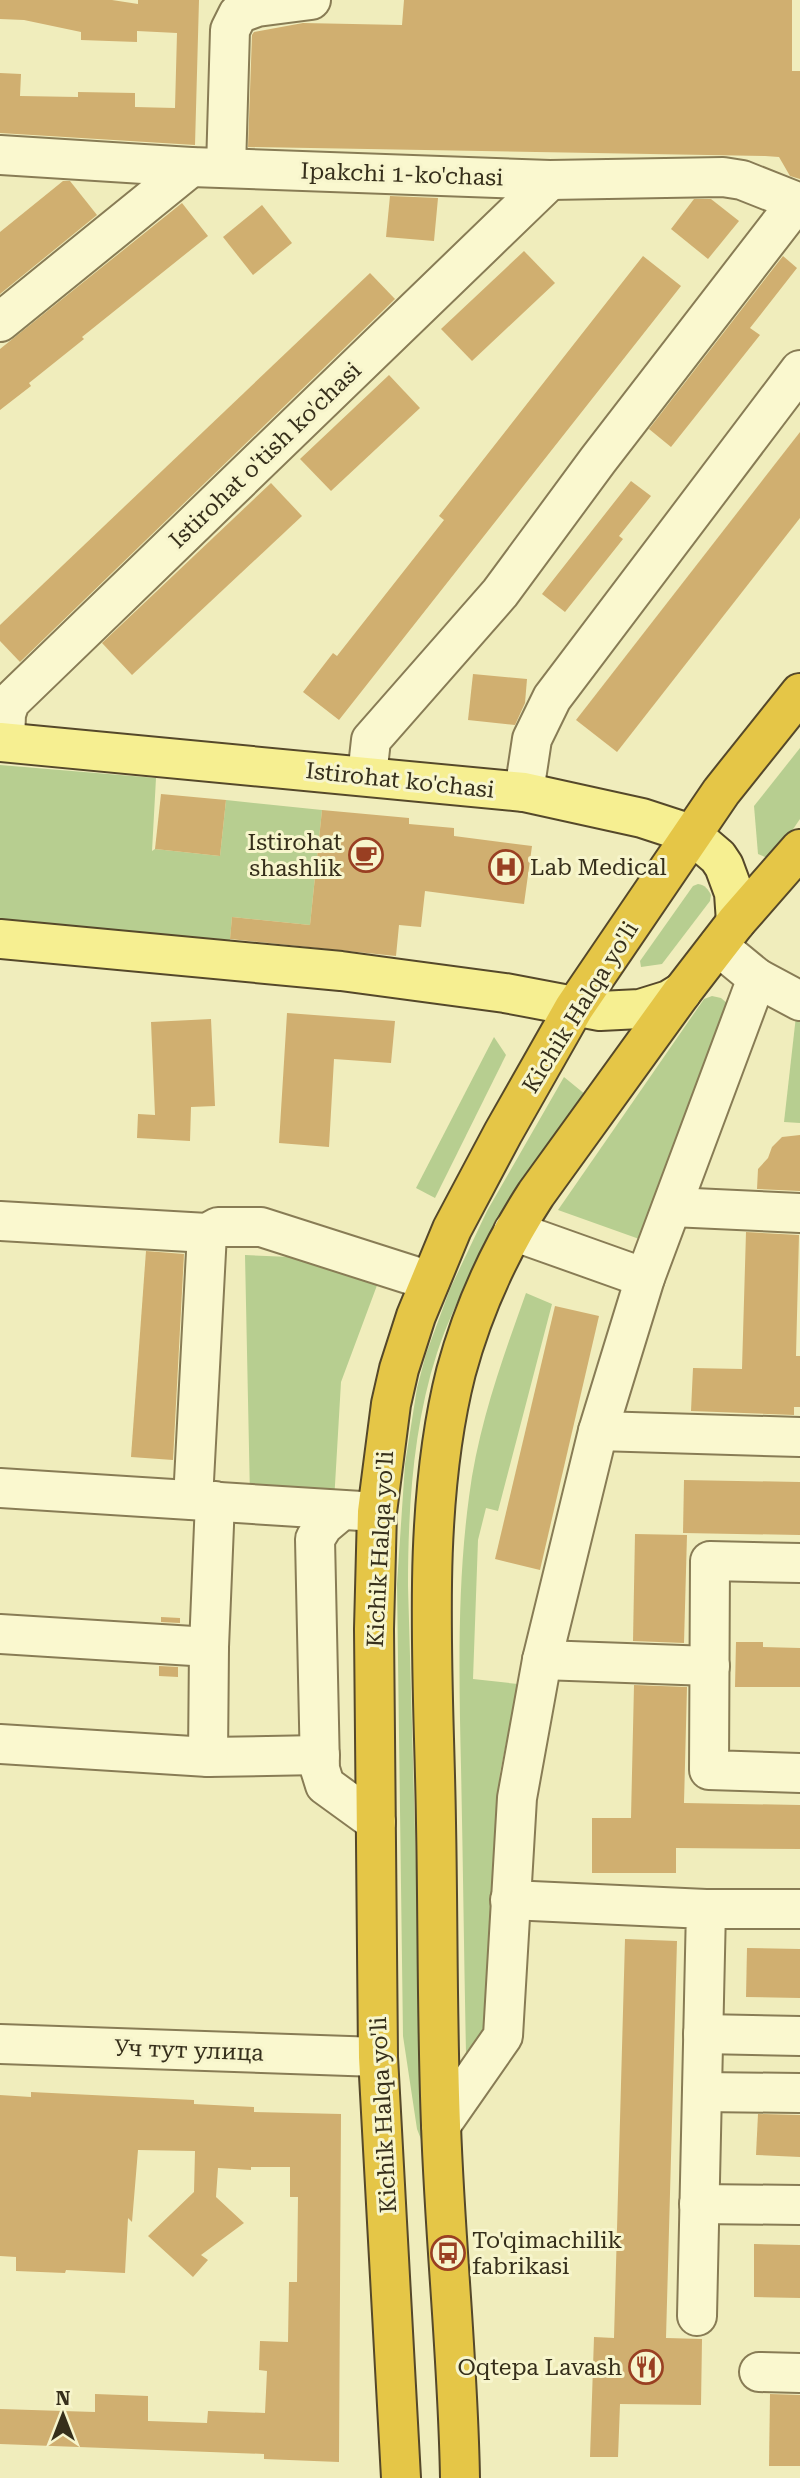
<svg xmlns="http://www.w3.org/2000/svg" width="800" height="2478" font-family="'Roboto Serif',serif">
	<rect width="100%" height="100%" fill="#f0edbc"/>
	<g fill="#b7ce90">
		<polygon points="800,748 800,819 772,860 758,854 754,806"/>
		<polygon points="0,765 156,778 152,851 155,849 220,856 226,800 322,810 310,925 232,917 230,940 0,920"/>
		<path d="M 698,884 C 705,885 708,889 711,895 L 710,901 L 662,964 L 641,967 L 640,961 L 693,886 Z"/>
		<polygon points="712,996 721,998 728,1004 642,1240 558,1210 704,999"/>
		<polygon points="796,1016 800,1018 800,1123 784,1122"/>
		<polygon points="494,1037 506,1055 435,1198 416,1188"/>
		<path d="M 564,1077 L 586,1095 C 569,1118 551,1140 534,1163 C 521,1182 510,1203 499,1223 C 475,1265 452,1308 437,1353 C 413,1427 408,1509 408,1586 L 424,2147 L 417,2129 L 403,2036 L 397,1584 L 405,1464 L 417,1388 L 426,1354 L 450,1289 L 487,1211 Z"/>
		<polygon points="245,1255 315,1258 379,1280 341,1382 334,1502 250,1497"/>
		<path d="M 526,1293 L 552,1304 L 498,1511 L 486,1508 L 478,1540 L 473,1679 L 518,1684 L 500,1773 L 493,1856 L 491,2021 L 466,2053 C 464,1958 463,1862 461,1767 C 459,1677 457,1586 469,1497 C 478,1426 502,1360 526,1293 Z"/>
	</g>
	<g fill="#d0af70">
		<polygon points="0,0 112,0 138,4 138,0 199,0 195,145 0,133 0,73 21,74 20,96 78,97 78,92 135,93 135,107 175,108 177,33 137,31 137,42 81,40 81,32 24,20 0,19"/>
		<polygon points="404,0 792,0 792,71 800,71 800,179 790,176 779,157 765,156 248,147 252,35 254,32 303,23 402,25"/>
		<polygon points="63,181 70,181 97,215 0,294 0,232"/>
		<polygon points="390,196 438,198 434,241 386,237"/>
		<polygon points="694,199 711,199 739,221 708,259 671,229"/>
		<polygon points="182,203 208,236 82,337 84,339 29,383 31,386 0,410 0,349"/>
		<polygon points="262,205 292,243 253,275 223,237"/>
		<polygon points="524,251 555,283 472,361 441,329"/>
		<polygon points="643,256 681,286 339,720 303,692 333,653 337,656 444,520 439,516"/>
		<polygon points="783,256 797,268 750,328 760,335 671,447 649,429"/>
		<polygon points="370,273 395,299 20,662 0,641 0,625"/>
		<polygon points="389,375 420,408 331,491 300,459"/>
		<polygon points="800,432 800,518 617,752 576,720"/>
		<polygon points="631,481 651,496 619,536 623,539 565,612 542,594"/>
		<polygon points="271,483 302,516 132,675 102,643"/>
		<polygon points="473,674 527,679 525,703 515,725 468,720"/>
		<polygon points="161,794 226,800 220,856 155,849"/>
		<polygon points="322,810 409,818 409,824 454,828 454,836 532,846 524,904 425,891 421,927 399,925 396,956 230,939 232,917 310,925"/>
		<polygon points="287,1013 395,1021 391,1063 334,1059 329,1147 279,1143"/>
		<polygon points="211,1019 215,1106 191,1107 190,1141 137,1138 138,1114 155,1115 151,1022"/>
		<polygon points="800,1135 800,1191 757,1189 758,1169 768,1158 772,1147 782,1137"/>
		<polygon points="746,1232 799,1235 796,1356 800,1356 800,1407 794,1407 794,1415 691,1411 693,1368 742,1369"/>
		<polygon points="146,1251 184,1254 173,1460 131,1457"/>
		<polygon points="555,1306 599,1316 540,1570 495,1559"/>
		<polygon points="684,1480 800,1482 800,1535 683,1533"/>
		<polygon points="635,1534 687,1535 684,1643 633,1641"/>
		<polygon points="161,1617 180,1618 180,1623 161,1622"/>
		<polygon points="736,1642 763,1642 763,1647 800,1648 800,1687 735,1687"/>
		<polygon points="159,1666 178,1667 178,1677 159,1676"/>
		<polygon points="634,1685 687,1687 684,1803 800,1805 800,1849 676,1848 676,1873 592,1873 592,1818 631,1818"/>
		<polygon points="625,1939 677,1941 666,2338 702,2339 701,2405 620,2404 618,2457 590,2457 594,2337 614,2338"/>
		<polygon points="747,1948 800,1949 800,1998 746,1997"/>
		<polygon points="31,2092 194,2100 194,2104 254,2107 254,2112 341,2114 339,2462 264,2459 264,2454 0,2444 0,2409 95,2412 95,2394 148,2396 148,2421 207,2423 208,2411 265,2413 267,2371 259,2370 260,2341 288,2342 289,2282 297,2282 298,2197 290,2197 290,2167 251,2167 251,2170 218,2168 216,2197 244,2223 201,2255 208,2260 193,2277 148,2236 194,2192 195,2151 138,2150 132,2222 128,2218 125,2273 66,2270 65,2273 16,2271 16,2257 0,2256 0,2095 31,2097"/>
		<polygon points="758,2114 800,2115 800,2157 756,2155"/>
		<polygon points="754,2244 800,2245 800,2298 754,2297"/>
		<polygon points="770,2394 800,2395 800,2466 769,2466"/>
	</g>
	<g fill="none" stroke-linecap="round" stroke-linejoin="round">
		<g stroke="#887c55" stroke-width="42">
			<g id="minor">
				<polyline points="0,155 191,167 550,180 723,177 742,180 800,203"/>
				<polyline points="226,168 230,30 238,14 257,7 311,0"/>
				<polyline points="0,322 191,167"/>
				<polyline points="5,742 6,714 10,702 550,180"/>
				<polyline points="367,776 371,740 500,593 598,460 797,202"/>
				<polyline points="524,792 532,739 552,698 800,370"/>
				<polyline points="757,978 800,1001"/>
				<polyline points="672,1207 800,1213"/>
				<polyline points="0,1221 207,1233 218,1227 261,1227 430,1281"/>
				<polyline points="513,1231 645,1278"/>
				<polyline points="598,1431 800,1437"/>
				<polyline points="0,1488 377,1512"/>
				<polyline points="193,1500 207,1233"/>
				<polyline points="342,1510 323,1526 315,1539 320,1769 325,1785 376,1822"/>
				<polyline points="800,1563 710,1561 709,1770 800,1773"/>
				<polyline points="0,1634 209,1647"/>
				<polyline points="542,1660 710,1666"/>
				<polyline points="0,1744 208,1757 320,1755"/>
				<polyline points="208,1757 209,1647 215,1501"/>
				<polyline points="510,1900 706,1909 697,2316"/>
				<polyline points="706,1909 800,1909"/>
				<polyline points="703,2034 800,2036"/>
				<polyline points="0,2044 378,2057"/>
				<polyline points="702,2092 800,2093"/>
				<polyline points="441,2125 503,2036 517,1798 542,1660 598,1431 645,1278 757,978 718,946"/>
				<polyline points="699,2204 800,2205"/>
				<polyline points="759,2372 800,2373"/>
			</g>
		</g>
		<g stroke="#55482a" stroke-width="42">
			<g id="major">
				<polyline points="0,742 524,792 642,818 691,834 718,857 724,866 734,893 736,922"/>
				<polyline points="0,939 341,971 505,993 600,1011 640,1009 669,1000 682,992"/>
			</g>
		</g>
		<g stroke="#55482a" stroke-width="42">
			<g id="highway">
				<polyline points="401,2478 378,2057 374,1629 377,1512 391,1404 399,1369 416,1316 452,1229 503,1133 574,1008 721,792 800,693"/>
				<path d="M 460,2478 C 458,2360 445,2242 441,2125 C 437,2024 438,1923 436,1823 C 434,1678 420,1514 456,1372 C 473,1309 501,1248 536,1194 L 682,992 L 736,922 L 800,849"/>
			</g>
		</g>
		<use href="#minor" stroke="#faf8cf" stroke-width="38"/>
		<use href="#major" stroke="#f6ef91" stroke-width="38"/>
		<use href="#highway" stroke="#e5c647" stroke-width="38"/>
	</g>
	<defs>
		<g id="cafe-ring" transform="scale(1.75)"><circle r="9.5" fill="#f7f5cc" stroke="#993f22" stroke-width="1.5"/><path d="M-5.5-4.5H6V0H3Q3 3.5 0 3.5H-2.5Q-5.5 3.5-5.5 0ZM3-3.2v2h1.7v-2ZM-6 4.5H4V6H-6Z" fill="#993f22"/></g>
		<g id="hospital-ring" transform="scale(1.75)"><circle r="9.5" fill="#f7f5cc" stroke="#993f22" stroke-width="1.5"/><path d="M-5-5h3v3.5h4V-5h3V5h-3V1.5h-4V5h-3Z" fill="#993f22"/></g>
		<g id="bus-ring" transform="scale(1.75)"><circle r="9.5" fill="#f7f5cc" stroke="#993f22" stroke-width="1.5"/><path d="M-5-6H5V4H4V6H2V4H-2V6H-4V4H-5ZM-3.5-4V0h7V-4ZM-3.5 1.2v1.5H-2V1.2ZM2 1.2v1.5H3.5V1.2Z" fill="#993f22"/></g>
		<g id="restaurant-ring" transform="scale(1.75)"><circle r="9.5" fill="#f7f5cc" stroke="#993f22" stroke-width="1.5"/><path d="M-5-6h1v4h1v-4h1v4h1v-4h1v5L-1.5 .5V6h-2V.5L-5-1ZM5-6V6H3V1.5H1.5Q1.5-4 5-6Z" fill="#993f22"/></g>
	</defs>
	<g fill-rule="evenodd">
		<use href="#cafe-ring" x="366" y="855"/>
		<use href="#hospital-ring" x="506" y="867"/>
		<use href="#bus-ring" x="448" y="2253"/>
		<use href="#restaurant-ring" x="646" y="2367"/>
	</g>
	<g text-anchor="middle" stroke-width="6" stroke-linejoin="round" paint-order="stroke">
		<g font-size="23" fill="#362f1b" stroke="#f7f5cc">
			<text transform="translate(402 174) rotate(2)" y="8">Ipakchi 1-ko'chasi</text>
			<text transform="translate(265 455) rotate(-44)" y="8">Istirohat o'tish ko'chasi</text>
			<text transform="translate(400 780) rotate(6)" y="8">Istirohat ko'chasi</text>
			<text transform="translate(580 1007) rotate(-58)" y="8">Kichik Halqa yo'li</text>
			<text transform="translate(380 1549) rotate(-87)" y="8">Kichik Halqa yo'li</text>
			<text transform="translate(189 2050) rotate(2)" y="8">Уч тут улица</text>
			<text transform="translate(383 2115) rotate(-93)" y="8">Kichik Halqa yo'li</text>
		</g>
		<g font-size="23" fill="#362f1b" stroke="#f7f5cc" text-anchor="end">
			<text x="342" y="850">Istirohat<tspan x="342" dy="26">shashlik</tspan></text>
			<text x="530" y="875" text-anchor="start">Lab Medical</text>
			<text x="472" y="2248" text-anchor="start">To'qimachilik<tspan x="472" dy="26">fabrikasi</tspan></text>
			<text x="622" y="2375">Oqtepa Lavash</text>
		</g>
	</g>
	<g transform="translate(63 2415)" stroke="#f7f5cc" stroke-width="5" paint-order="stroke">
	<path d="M0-5L12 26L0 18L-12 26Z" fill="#362f1b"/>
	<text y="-10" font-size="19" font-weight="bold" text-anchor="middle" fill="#362f1b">N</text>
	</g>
</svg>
